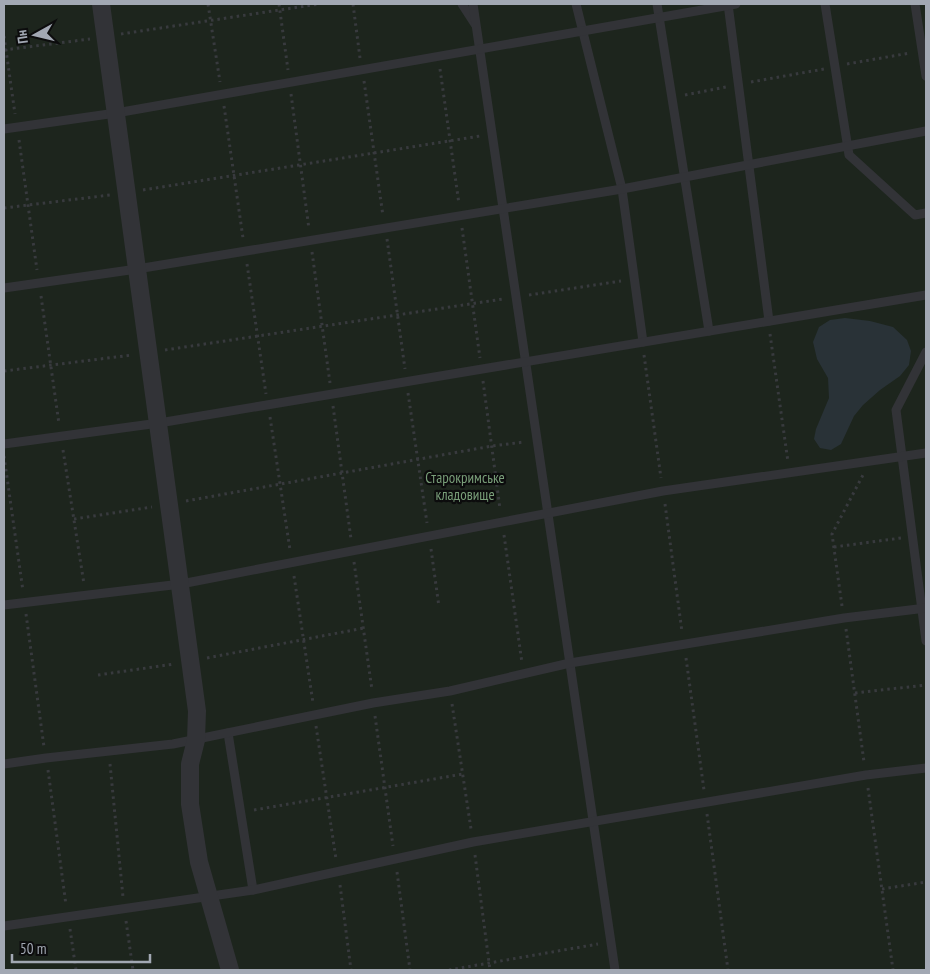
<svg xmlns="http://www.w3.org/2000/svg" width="930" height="974" font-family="'PT Sans Narrow',sans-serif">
	<rect width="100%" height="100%" fill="#101112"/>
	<rect fill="#1d251d" x="4" y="4" width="922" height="966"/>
	<polygon fill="#293237" points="845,318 870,321 893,327 907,340 911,351 909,365 900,376 880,390 863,405 854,416 841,444 831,450 820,448 814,439 816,429 829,398 828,378 817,359 813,342 819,327 830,320"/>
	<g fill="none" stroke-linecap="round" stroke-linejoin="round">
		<g stroke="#383a3e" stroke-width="3" stroke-dasharray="2.5 4" stroke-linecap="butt">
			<polyline points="208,4 220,82"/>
			<polyline points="279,4 288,70"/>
			<polyline points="353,4 360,58"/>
			<polyline points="121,34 319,4"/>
			<polyline points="4,36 15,114"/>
			<polyline points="4,50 90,39"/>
			<polyline points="847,64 910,53"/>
			<polyline points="440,69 459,204"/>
			<polyline points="364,81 383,216"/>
			<polyline points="751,82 824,69"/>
			<polyline points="291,94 309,229"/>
			<polyline points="685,95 726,87"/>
			<polyline points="224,106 243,238"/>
			<polyline points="19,140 37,270"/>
			<polyline points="143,190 480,136"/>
			<polyline points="4,208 110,195"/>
			<polyline points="462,228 480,358"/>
			<polyline points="387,239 405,369"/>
			<polyline points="312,252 330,383"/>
			<polyline points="247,264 266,394"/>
			<polyline points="529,295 621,281"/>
			<polyline points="41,296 59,424"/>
			<polyline points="770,334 788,462"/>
			<polyline points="165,350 503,299"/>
			<polyline points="644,355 661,478"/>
			<polyline points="4,371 132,355"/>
			<polyline points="483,381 500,509"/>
			<polyline points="408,393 427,523"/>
			<polyline points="333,406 351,539"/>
			<polyline points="270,417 290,550"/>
			<polyline points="63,450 84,584"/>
			<polyline points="4,456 23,591"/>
			<polyline points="186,501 492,446 524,442"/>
			<polyline points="665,504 682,632"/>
			<polyline points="74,519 152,507"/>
			<polyline points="504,535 522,663"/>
			<polyline points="834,547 901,538"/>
			<polyline points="431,549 439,607"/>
			<polyline points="354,562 372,690"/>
			<polyline points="294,576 313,703"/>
			<polyline points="842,606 832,534 863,475"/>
			<polyline points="26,614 44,747"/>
			<polyline points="846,629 864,762"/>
			<polyline points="207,658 364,628"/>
			<polyline points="686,658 704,790"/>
			<polyline points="98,675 174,664"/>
			<polyline points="855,693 926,685"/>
			<polyline points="452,704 471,829"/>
			<polyline points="375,716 393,846"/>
			<polyline points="316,726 336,859"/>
			<polyline points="110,764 123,897"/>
			<polyline points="48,770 66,905"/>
			<polyline points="868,788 893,970"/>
			<polyline points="254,810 463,774"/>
			<polyline points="707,814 728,970"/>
			<polyline points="475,855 490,970"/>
			<polyline points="397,872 410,970"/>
			<polyline points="340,885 351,970"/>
			<polyline points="882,889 926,882"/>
			<polyline points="126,921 133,970"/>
			<polyline points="70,929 76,970"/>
			<polyline points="449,970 598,944"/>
		</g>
		<g stroke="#323337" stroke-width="9">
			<polyline points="462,4 475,24"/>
			<polyline points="473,4 615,970"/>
			<polyline points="576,4 622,189 643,342"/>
			<polyline points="657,4 709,331"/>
			<polyline points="728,4 769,321"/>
			<polyline points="825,4 849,155 915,215 926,213"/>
			<polyline points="915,4 926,76"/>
			<polyline points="4,129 116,113 736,4"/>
			<polyline points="4,288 137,269 622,189 926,131"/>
			<polyline points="926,352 896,410 926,641"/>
			<polyline points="4,444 159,423 926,295"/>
			<polyline points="4,605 181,584 663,491 926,453"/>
			<polyline points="228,733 253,890"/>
			<polyline points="4,764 46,758 173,744 373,703 450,691 570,663 844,618 926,608"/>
			<polyline points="4,926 253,890 473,842 866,775 926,768"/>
		</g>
		<polyline stroke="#323337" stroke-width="18" points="101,4 197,711 196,740 190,764 190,804 199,862 230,970"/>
	</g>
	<g text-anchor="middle" stroke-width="4.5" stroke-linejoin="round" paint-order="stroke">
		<g font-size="15" fill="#799e79" stroke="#0c0c0d">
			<text x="465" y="483">Старокримське<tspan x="465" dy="17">кладовище</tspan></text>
		</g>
	</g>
	<rect width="930" height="974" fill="none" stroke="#a2a8b3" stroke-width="10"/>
	<g transform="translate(35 35) rotate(262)" stroke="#0c0c0d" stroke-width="4" paint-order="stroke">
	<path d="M0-4L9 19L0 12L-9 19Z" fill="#a2a8b3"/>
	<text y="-8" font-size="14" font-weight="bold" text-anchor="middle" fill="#a2a8b3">Пн</text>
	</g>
	<path d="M12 954v8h138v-8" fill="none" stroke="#a2a8b3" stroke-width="2.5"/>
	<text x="20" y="954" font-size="15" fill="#a2a8b3" stroke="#0c0c0d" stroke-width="4" paint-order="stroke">50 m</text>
</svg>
